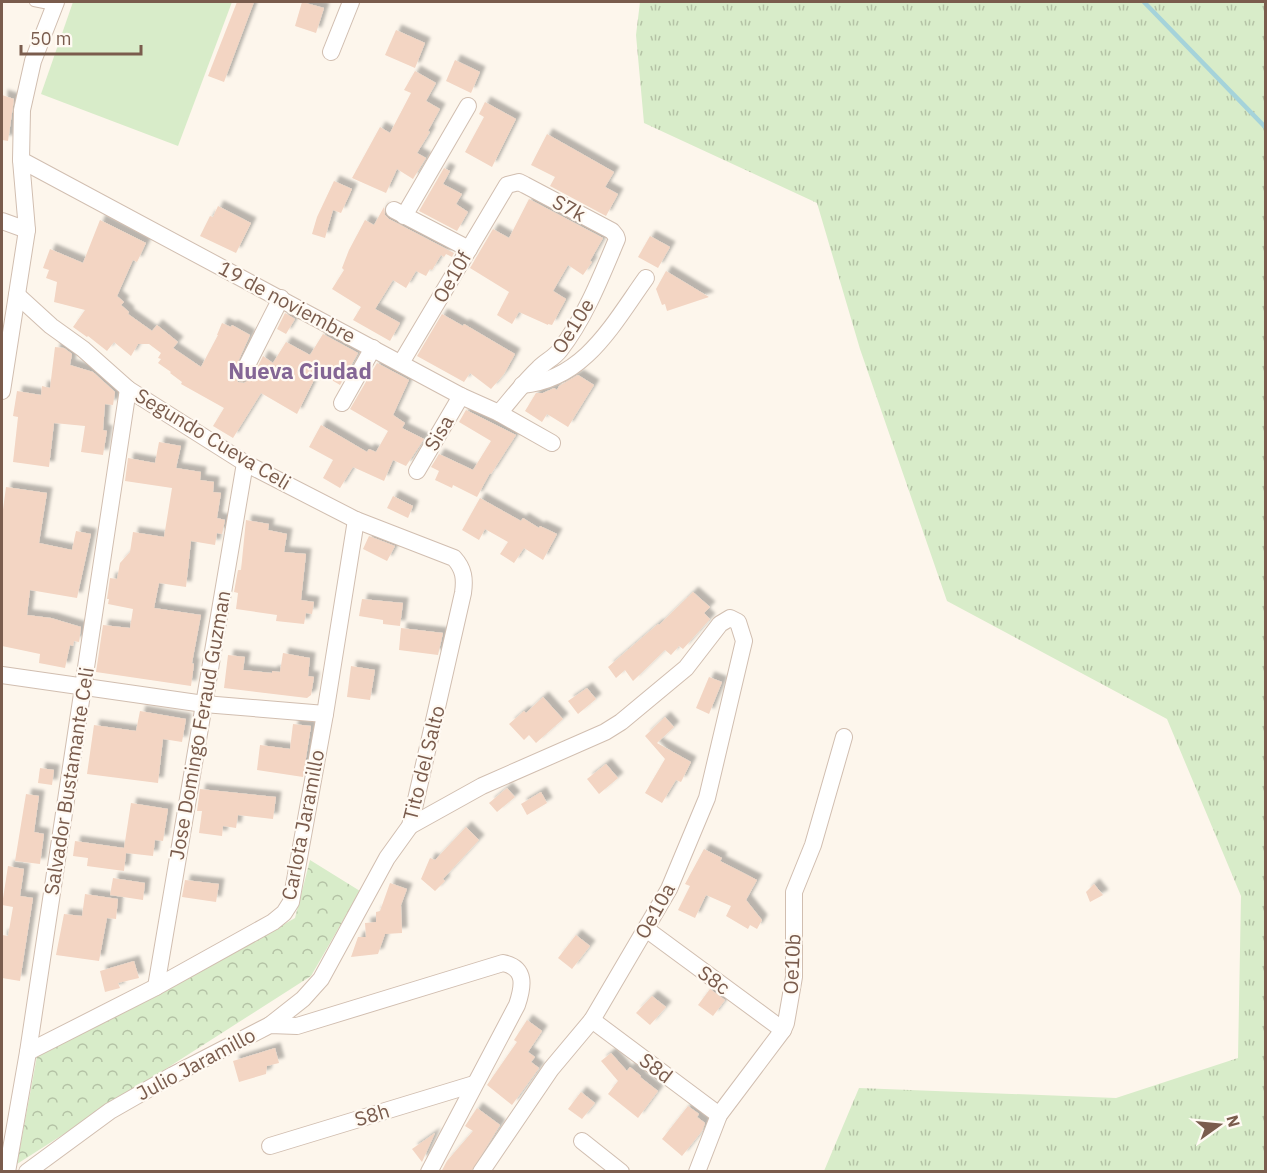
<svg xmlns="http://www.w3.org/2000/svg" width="1267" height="1173" font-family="'IBM Plex Sans',sans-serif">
	<defs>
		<pattern id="grass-tufts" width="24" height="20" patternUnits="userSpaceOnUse" patternTransform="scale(1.5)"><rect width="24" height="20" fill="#d8ecc9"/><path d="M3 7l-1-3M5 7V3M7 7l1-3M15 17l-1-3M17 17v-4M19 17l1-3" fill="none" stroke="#b4c2a5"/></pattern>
		<pattern id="forest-crowns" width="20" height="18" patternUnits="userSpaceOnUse" patternTransform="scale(1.5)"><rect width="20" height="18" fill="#d8ecc9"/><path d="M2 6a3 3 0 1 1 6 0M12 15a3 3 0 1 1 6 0" fill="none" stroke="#b4c2a5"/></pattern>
		<filter id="shadow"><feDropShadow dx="5.5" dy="-5.5" stdDeviation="1.5" flood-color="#0004"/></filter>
	</defs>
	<rect width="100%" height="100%" fill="#fdf6ec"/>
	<polygon fill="url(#grass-tufts)" points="640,2 1265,2 1265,1171 824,1171 859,1088 1116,1098 1238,1058 1241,896 1167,719 947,601 860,349 817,203 644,123 636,35"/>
	<polygon fill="url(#forest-crowns)" points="310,860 360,891 311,976 17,1164 37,1056 159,995 295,918"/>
	<polygon fill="#d8ecc9" points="73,2 232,2 178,146 41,94"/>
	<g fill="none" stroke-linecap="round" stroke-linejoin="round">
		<polyline stroke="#a5d3da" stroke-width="4.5" points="1144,2 1266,128"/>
	</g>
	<g fill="#f3d5c3" filter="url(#shadow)">
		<polygon points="237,2 254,2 224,82 208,76"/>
		<polygon points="302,2 324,8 316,33 295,26"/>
		<polygon points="396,30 425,43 415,68 385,55"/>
		<polygon points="455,60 480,72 471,93 446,81"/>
		<polygon points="415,71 436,83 426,101 440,109 428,131 430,132 417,153 426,158 413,179 397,169 386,193 352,178 380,127 390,133 411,93 404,90"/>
		<polygon points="2,95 14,99 8,141 2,140"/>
		<polygon points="485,102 516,119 492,167 465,152 484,117 479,114"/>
		<polygon points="547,134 614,172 605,187 618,194 606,216 550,186 555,177 531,165"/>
		<polygon points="444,168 450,171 443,184 462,194 456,204 468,212 457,231 419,211"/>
		<polygon points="334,181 352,189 341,213 333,210 325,238 312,234 317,217"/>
		<polygon points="529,199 603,238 590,261 592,262 583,275 568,265 553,291 566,299 552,325 548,324 548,325 519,312 512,324 497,315 509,292 470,268 493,229 509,238"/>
		<polygon points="218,206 251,223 236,253 200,236 210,216 213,217"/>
		<polygon points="384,207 385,215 389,219 454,253 452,257 446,254 444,257 441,255 432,270 430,269 426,276 416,271 406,288 393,280 375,309 400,323 390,341 353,320 361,307 332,289 344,270 342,268 349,250 365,220 374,225"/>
		<polygon points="100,220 146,243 137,262 133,260 117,296 124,302 121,305 129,312 128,314 152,331 157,325 178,342 173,348 201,367 218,335 217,335 222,323 231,327 232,325 250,335 233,373 238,382 244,383 252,378 263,356 273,363 286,342 310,355 323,334 358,353 340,385 318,372 297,414 261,393 233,438 213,426 224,408 181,384 182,382 170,373 171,372 158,363 161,359 158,358 161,353 149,344 138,344 131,356 114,342 107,351 88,336 87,337 73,327 85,310 54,302 57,282 46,278 49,270 43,268 50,249 83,263"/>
		<polygon points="650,236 670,247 658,268 638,257"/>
		<polygon points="666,271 709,297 667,311 665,304 662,305 656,289"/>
		<polygon points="285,313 295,319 286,334 277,329"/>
		<polygon points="442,314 463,326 464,324 515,354 504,374 491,389 470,373 464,382 417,356"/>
		<polygon points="55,347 64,348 72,354 70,365 93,372 115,392 113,405 105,404 103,430 107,431 103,455 81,452 85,426 54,423 49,467 13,462 18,417 13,416 17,391 41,395 42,386 50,388"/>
		<polygon points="377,363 409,380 393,415 405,423 402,428 424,439 406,466 393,460 384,481 353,467 340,488 323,478 333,460 309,447 321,425 367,452 369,449 376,452 388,431 350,409"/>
		<polygon points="578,375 594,385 568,427 547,414 542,422 525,411 536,393 543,393 554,388 557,390 559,386"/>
		<polygon points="466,410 516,435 491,474 490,473 477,497 453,485 452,488 435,480 439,471 431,467 439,454 473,470 491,441 459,422"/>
		<polygon points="159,442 181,446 176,468 201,472 200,480 214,482 213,492 221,493 217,518 225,520 222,534 217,533 215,545 191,541 186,587 159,583 154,608 201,615 192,663 194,664 191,686 96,672 103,625 130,628 133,609 108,604 109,599 107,599 110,578 117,579 120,563 130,552 133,532 164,537 172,488 125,481 128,458 155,463"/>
		<polygon points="6,487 47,493 39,543 72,550 76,531 91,534 77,598 30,590 27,615 51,618 81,627 79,642 74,641 73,646 70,645 65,668 39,663 40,654 2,646 2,517"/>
		<polygon points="393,496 413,506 408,518 387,508"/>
		<polygon points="480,498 521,521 523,518 539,528 540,526 557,534 543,560 524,548 514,563 500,554 508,542 485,529 479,540 462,530"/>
		<polygon points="246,520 269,524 268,530 287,534 284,552 306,554 301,600 314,602 312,614 306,613 304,624 276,621 277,615 236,609 238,593 234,592 238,570 241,570"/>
		<polygon points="369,536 395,546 387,561 363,549"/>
		<polygon points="693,592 710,607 704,613 710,619 683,649 679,646 671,655 665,650 633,681 625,670 616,678 608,667 658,624 659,625"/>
		<polygon points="362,599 403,603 400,626 383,624 383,620 359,616"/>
		<polygon points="401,628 443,633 438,655 399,650"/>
		<polygon points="283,653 310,658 308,676 314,677 311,695 307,698 224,688 228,655 245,657 243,670 272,673 272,671 280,672"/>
		<polygon points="351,666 375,670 370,700 347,697"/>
		<polygon points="709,677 722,682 709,714 696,708"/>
		<polygon points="587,688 596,699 578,714 568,701"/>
		<polygon points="543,697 563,719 536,743 529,735 524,740 509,724 524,711 526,713"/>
		<polygon points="140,711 186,719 182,742 163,739 158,783 87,774 94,725 136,731"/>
		<polygon points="665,717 674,727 657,743 691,762 681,782 676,780 662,803 645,793 665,759 645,736"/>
		<polygon points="293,724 311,726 303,777 257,770 260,745 290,749"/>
		<polygon points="606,764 618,778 599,794 587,779"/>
		<polygon points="40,768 54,770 52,785 38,783"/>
		<polygon points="507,788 515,797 497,812 489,803"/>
		<polygon points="200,789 276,797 273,819 238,815 236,828 223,826 222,836 199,833 202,811 197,811"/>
		<polygon points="541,792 547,803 527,815 521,804"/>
		<polygon points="26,794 39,796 34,832 44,834 40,864 15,861"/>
		<polygon points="131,803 168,809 163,841 155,840 153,856 126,853 124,871 87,866 88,858 73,856 75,841 124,848"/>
		<polygon points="466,827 479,840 443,879 445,881 435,891 421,879 430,858 435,860"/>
		<polygon points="704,849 722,858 720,861 757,880 746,900 762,920 757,929 750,925 748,929 726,916 731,906 706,895 695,918 678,910 690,886 685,884"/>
		<polygon points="8,866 24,869 20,896 33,898 20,981 2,978 2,935 8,936 13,907 2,905"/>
		<polygon points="113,878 145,883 143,900 110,895"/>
		<polygon points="185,880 219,884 216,902 182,897"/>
		<polygon points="390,883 407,889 401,905 402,933 385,934 378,954 351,957 358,937 366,937 365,923 376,922 376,912 380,911"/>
		<polygon points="1094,884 1103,895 1090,902 1086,892"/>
		<polygon points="85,894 118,899 116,919 107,918 99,961 56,955 64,914 82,916"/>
		<polygon points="576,935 590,946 572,969 558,958"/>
		<polygon points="134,961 139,978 118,983 120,988 105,992 100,971"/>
		<polygon points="710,989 725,1000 713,1016 698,1005"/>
		<polygon points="652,996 666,1007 650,1025 636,1013"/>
		<polygon points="527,1020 542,1031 528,1052 535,1057 531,1062 539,1068 512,1105 487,1085 517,1042 514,1040"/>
		<polygon points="275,1048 279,1063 267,1066 266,1074 239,1082 233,1061"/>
		<polygon points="611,1053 627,1071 630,1067 641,1076 640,1077 658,1091 638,1118 608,1094 618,1081 601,1061"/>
		<polygon points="581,1092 595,1103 582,1119 568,1109"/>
		<polygon points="688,1106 699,1114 697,1117 705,1123 702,1131 682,1156 662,1139"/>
		<polygon points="477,1108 500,1125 471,1172 441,1172 447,1161 473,1131 465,1126"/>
		<polygon points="435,1133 422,1162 412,1149"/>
	</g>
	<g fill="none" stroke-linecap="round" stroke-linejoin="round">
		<g stroke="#d1beb0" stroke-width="10">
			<polyline id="lane" points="34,2 54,6"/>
		</g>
		<g stroke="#d1beb0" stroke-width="18">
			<g id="street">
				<polyline points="331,52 351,2"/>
				<polyline points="21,160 461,396 499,413 552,443"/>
				<polyline points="394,210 469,249"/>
				<polyline points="404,216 468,106"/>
				<polyline points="2,221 27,230"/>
				<path d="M 17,295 L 51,326 L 83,349 L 128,389 L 245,463 L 356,520 L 454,558 C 464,569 465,579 463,593 L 410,826 L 387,858 L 321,979 L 303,999 L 270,1025"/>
				<path d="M 401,363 L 507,185 L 519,182 L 525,185 L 612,231 L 616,236 L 617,239 C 601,277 585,318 560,350 C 554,358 546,361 539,368 C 524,382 512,398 499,413"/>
				<polyline points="243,373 281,298"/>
				<path d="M 522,385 C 584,380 613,324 646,278"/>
				<polyline points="2,391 27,230 21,160 22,110 33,61 56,2"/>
				<polyline points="342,403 373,348"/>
				<polyline points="417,471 461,396"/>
				<polyline points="2,675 204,704 325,714"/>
				<polyline points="410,826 482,786 605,732 621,722 686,668 720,624 730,618 738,622 744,641 707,798 669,889 592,1020 551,1069 481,1172"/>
				<polyline points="646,929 783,1030"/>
				<polyline points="156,987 245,463"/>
				<polyline points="592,1020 719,1115"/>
				<polyline points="28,1052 156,987 273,922 284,913 291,902 325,714 356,520"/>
				<polyline points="582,1141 621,1172"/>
				<polyline points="270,1146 474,1084"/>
				<polyline points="7,1172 28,1052 128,389"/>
				<path d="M 27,1172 L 110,1111 L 173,1075 L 270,1025 L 297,1026 L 503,963 C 527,968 523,987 517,1005 L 429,1172"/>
				<polyline points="697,1172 719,1115 783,1030 786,1023 794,977 794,892 813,845 844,737"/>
			</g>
		</g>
		<use href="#lane" stroke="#fff" stroke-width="8"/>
		<use href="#street" stroke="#fff" stroke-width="16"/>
	</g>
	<g text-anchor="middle" stroke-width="4.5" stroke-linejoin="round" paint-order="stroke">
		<g font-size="20" fill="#7a5c4d" stroke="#fffaf3">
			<text transform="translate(569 208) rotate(28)" y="7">S7k</text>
			<text transform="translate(452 277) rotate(-60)" y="7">Oe10f</text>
			<text transform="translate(287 302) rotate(28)" y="7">19 de noviembre</text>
			<text transform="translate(573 326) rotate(-58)" y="7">Oe10e</text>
			<text transform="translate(439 433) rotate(-60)" y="7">Sisa</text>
			<text transform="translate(213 439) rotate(31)" y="7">Segundo Cueva Celi</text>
			<text transform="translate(200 725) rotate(-80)" y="7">Jose Domingo Feraud Guzman</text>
			<text transform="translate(424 763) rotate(-76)" y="7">Tito del Salto</text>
			<text transform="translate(69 781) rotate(-81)" y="7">Salvador Bustamante Celi</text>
			<text transform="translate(303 825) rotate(-79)" y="7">Carlota Jaramillo</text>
			<text transform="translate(655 911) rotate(-61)" y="7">Oe10a</text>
			<text transform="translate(792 964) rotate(-87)" y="7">Oe10b</text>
			<text transform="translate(714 980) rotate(36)" y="7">S8c</text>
			<text transform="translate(196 1064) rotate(-28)" y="7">Julio Jaramillo</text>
			<text transform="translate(656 1068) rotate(37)" y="7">S8d</text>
			<text transform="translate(372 1115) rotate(-17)" y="7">S8h</text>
		</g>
		<g font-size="22" font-weight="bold" fill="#846695" stroke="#fffaf3">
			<text x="300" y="379">Nueva Ciudad</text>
		</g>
	</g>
	<rect width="1267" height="1173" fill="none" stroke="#7a5c4d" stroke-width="6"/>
	<g transform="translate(1219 1125) rotate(75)" stroke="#fffaf3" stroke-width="4.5" paint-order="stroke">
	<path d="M0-4.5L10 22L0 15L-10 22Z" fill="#7a5c4d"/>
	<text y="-9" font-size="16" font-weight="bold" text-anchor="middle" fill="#7a5c4d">N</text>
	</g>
	<path d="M21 45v9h120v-9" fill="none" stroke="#7a5c4d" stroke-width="3"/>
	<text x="30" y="45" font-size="18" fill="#7a5c4d" stroke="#fffaf3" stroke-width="4.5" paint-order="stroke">50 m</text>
</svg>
